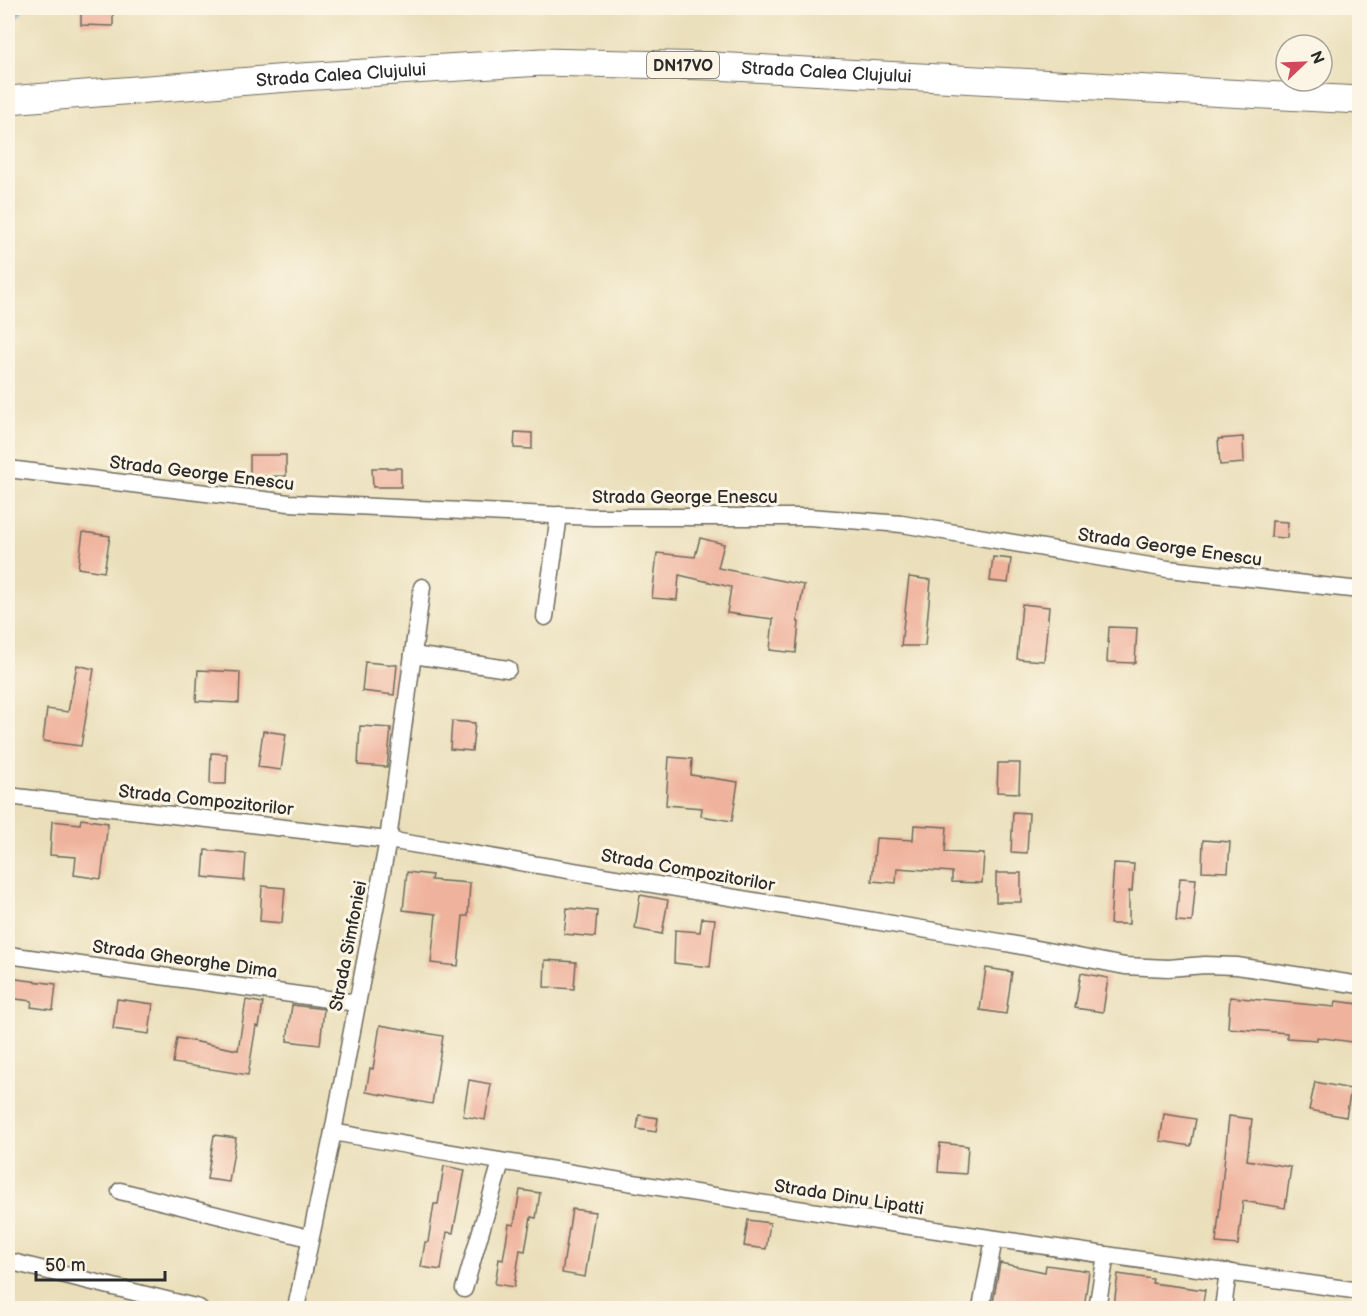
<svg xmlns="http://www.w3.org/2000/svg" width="1367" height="1316" font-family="'Balsamiq Sans',sans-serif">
	<rect width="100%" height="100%" fill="#fcf5e5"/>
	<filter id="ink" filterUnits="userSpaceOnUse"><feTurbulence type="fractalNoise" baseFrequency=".0167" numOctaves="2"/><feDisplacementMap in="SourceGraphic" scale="12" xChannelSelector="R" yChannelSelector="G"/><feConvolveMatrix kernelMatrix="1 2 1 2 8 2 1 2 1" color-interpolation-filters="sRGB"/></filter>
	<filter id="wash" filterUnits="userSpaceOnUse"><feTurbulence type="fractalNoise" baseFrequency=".008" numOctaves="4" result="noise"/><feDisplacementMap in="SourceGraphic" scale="24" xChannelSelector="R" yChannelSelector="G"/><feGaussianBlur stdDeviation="1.35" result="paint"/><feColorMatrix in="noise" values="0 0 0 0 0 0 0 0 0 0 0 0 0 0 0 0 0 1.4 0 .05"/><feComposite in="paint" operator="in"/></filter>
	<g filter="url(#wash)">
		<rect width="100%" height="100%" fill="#eadfba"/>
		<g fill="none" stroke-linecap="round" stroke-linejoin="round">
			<polyline stroke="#5dacd7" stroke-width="5" points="8,23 23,8"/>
		</g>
		<g id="blocks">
			<g fill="#efb29c">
				<polygon points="81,8 113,8 113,26 81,25"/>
				<polygon points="515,432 532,433 532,449 514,448"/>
				<polygon points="1243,437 1244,463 1220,465 1218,439"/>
				<polygon points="250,455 286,455 286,476 250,477"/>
				<polygon points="372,468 401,468 401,487 373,487"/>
				<polygon points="1272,521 1288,522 1287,538 1271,537"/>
				<polygon points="83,532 110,536 104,572 78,568"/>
				<polygon points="700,538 724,544 718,568 804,585 797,622 799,622 796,653 770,650 773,619 727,613 731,587 679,575 677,600 652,598 657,553 695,557"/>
				<polygon points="993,557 1011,559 1008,583 990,581"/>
				<polygon points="909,577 931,580 925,646 901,646"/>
				<polygon points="1022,604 1049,607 1044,661 1017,659"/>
				<polygon points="1109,627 1137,628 1135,663 1107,662"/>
				<polygon points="365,662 397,665 394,695 362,691"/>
				<polygon points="77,665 94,669 81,746 43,741 47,709 68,712"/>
				<polygon points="198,670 240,672 239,703 196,701"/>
				<polygon points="452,721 475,723 472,751 450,749"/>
				<polygon points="360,726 391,728 387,767 358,765"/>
				<polygon points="263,731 286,734 281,770 258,767"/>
				<polygon points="211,753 227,754 226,784 210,784"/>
				<polygon points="669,757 692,759 691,775 738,782 732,821 701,816 702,808 666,805"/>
				<polygon points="998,763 1020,763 1019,793 997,792"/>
				<polygon points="1013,812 1029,813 1027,853 1011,852"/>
				<polygon points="81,819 108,823 101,879 74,875 76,857 50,855 52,821 80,824"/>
				<polygon points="914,825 947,827 945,852 984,854 982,883 952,882 952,872 897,868 896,883 872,881 876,838 913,840"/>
				<polygon points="1203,840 1230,842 1228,872 1202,871"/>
				<polygon points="205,850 246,854 244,881 203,877"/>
				<polygon points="1114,863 1134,864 1132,891 1129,891 1129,924 1110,924"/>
				<polygon points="407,872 432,875 431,880 470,883 468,916 463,916 458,966 431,963 436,914 403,910"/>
				<rect x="996" y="873" width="25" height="29"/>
				<polygon points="1180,878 1196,879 1192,922 1176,921"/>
				<polygon points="262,886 285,888 282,923 260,921"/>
				<polygon points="640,895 668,900 662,934 635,929"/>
				<polygon points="567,908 597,911 595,937 564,934"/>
				<polygon points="702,918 715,919 710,967 674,963 675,930 700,932"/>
				<polygon points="545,960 576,962 574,989 544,987"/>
				<polygon points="986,968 1012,972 1006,1014 980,1010"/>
				<polygon points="1081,973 1108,978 1103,1012 1075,1008"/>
				<polygon points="8,978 56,984 53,1010 31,1007 32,1001 8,998"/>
				<polygon points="1230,997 1335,1007 1336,1001 1359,1004 1359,1043 1317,1037 1317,1040 1287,1038 1287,1033 1228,1028"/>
				<polygon points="117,999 153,1004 149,1034 113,1029"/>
				<polygon points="246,1000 263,1003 259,1027 256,1026 248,1075 173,1063 177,1038 238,1050"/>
				<polygon points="292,1005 324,1009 320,1045 287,1041"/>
				<polygon points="380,1025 443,1036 432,1104 366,1092 370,1068 373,1069"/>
				<polygon points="469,1080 491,1084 485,1120 463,1116"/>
				<polygon points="1315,1082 1351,1089 1346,1117 1309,1110"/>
				<polygon points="1164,1114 1196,1119 1191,1146 1160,1141"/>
				<polygon points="639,1115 658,1118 656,1132 637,1129"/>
				<polygon points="1229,1116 1252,1119 1247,1160 1291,1167 1285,1208 1243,1201 1238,1245 1216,1243"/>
				<polygon points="214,1135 236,1138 229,1182 207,1179"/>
				<polygon points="940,1143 968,1146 966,1174 938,1172"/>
				<polygon points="444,1166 465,1170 453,1233 447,1232 441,1270 421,1267 425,1242 428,1242 434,1204 438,1204"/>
				<polygon points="520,1190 540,1193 536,1218 531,1217 525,1251 520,1250 514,1287 495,1284 499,1259 503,1260 509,1224 514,1225"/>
				<polygon points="572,1209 595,1212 585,1277 562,1273"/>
				<polygon points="748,1220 770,1223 766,1249 744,1246"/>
				<polygon points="1000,1263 1045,1272 1046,1265 1089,1271 1084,1308 992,1308"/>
				<polygon points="1118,1274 1153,1279 1152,1283 1205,1290 1202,1308 1137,1308 1114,1305"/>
			</g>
		</g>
	</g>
	<g filter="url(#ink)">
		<use href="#blocks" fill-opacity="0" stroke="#6e6a5d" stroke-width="1.5"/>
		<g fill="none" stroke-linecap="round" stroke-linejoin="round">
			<g stroke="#6e6a5d" stroke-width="19">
				<g id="minor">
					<polyline points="8,469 289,503 594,517 809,517 902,524 1168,569 1360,590"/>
					<polyline points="545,617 559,515"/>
					<polyline points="413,655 508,669"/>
					<polyline points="8,796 388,840 1006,943 1125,966 1168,968 1205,965 1237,966 1360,985"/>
					<polyline points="8,955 357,1003"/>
					<path d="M 333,1132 C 674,1193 1017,1243 1360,1291"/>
					<polyline points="120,1191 309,1238"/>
					<polyline points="8,1261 199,1308"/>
					<polyline points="464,1289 501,1162"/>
					<polyline points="296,1308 333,1132 388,840 422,587"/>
					<polyline points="981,1308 994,1239"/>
					<polyline points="1097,1308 1106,1255"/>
					<polyline points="1223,1308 1228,1272"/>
				</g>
			</g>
			<g stroke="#6e6a5d" stroke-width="29">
				<g id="trunk">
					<path id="s1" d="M 8,100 L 301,77 L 542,62 L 713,66 L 1360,100"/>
				</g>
			</g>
			<use href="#minor" stroke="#fff" stroke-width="16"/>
			<use href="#trunk" stroke="#fff" stroke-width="27"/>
		</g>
	</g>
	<g text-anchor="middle" stroke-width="6" stroke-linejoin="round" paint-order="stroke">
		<rect fill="#fcf5e5" stroke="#6a6863" stroke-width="1.5" x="647" y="52" width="72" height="26" rx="4.5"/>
		<g font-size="16" font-weight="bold" fill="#2b2b2b">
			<text x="683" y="71">DN17VO</text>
		</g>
		<g font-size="18" fill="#2b2b2b" stroke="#fcf5e5">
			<text dy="6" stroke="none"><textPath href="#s1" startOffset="820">Strada Calea Clujului</textPath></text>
			<text dy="6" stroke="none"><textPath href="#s1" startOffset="334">Strada Calea Clujului</textPath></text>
			<text transform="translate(202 473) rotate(7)" y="6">Strada George Enescu</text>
			<text x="685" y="503">Strada George Enescu</text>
			<text transform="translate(1170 547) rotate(8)" y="6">Strada George Enescu</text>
			<text transform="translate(206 800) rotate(6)" y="6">Strada Compozitorilor</text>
			<text transform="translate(688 870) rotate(10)" y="6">Strada Compozitorilor</text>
			<text transform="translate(348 946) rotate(-79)" y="6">Strada Simfoniei</text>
			<text transform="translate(185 959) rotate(8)" y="6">Strada Gheorghe Dima</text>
			<text transform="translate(849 1197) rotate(9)" y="6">Strada Dinu Lipatti</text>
		</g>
	</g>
	<rect width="1367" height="1316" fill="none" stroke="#fcf5e5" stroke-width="30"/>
	<g transform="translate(1304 63) rotate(67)"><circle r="28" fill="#fcf5e5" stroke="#a8a49b" stroke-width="1.5"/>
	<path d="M0-4.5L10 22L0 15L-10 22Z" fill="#d1495b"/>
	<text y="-9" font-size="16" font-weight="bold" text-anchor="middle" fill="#2b2b2b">N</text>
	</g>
	<path d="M36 1271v9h129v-9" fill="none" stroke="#2b2b2b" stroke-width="3"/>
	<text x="45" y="1271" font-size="18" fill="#2b2b2b" stroke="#fcf5e5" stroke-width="4.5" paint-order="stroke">50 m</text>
</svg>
